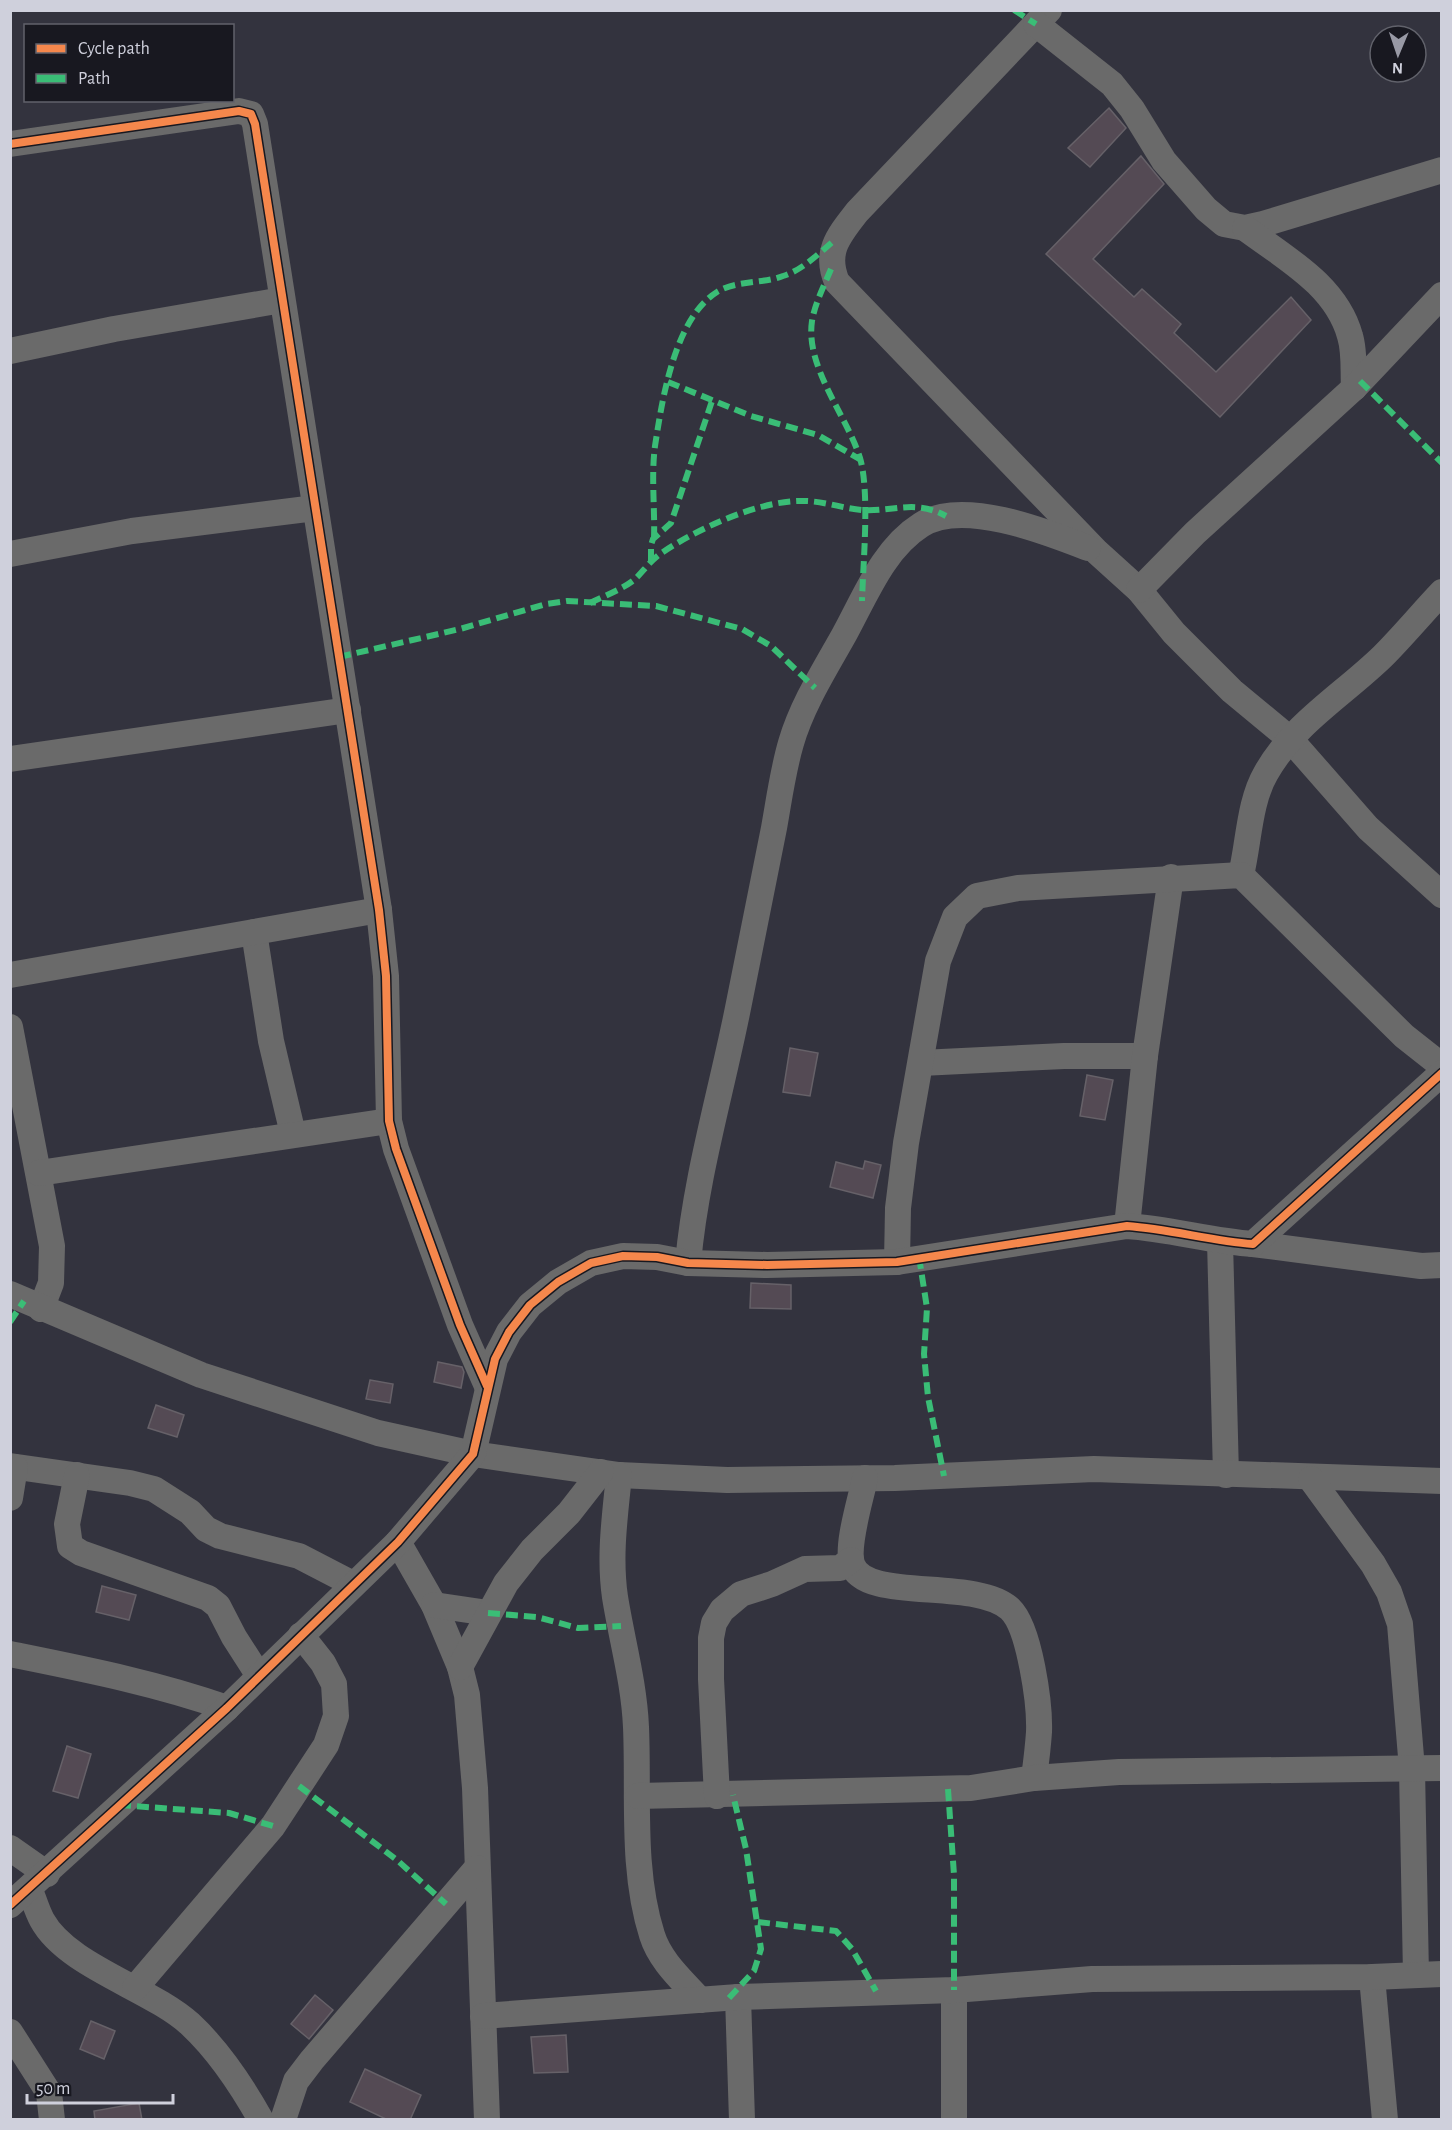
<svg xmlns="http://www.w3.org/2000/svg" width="1452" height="2130" font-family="'Alegreya Sans',sans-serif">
	<rect width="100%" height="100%" fill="#33333e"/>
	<g fill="#544a54" stroke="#666168" stroke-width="1.5">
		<polygon points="1109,108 1126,128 1090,167 1068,148"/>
		<polygon points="1141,156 1164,184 1093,259 1134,297 1142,289 1181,324 1174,333 1216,372 1291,297 1311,320 1220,417 1046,254"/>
		<polygon points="790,1048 818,1053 810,1096 783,1092"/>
		<polygon points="1087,1075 1113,1080 1105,1120 1080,1116"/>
		<polygon points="865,1161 881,1165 873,1198 830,1187 836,1162 863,1169"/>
		<polygon points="751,1283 791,1285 791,1309 750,1308"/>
		<polygon points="438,1362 462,1367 464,1372 461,1388 434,1382"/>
		<polygon points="370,1380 393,1384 390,1403 366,1399"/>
		<polygon points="156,1405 184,1415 177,1437 148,1428"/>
		<polygon points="102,1586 136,1595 129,1620 96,1612"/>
		<polygon points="67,1746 91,1754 78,1798 53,1791"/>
		<polygon points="315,1995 333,2010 309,2039 291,2024"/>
		<polygon points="91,2021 115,2031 104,2059 80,2049"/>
		<polygon points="566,2035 568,2072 534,2073 531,2037"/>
		<polygon points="365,2069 421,2095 410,2120 388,2120 350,2102"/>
		<polygon points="139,2103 142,2120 95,2120 94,2111"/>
	</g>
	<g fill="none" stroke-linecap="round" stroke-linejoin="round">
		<g stroke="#6a6a6a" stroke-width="26">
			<path d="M 1049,10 L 857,212 C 839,235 824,252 837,282 L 1097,552 L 1139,590 L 1174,633 L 1232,691 L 1290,739 L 1368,828 L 1442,895"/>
			<polyline points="1036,24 1112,84 1132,109 1164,161 1206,209 1224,224 1245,228 1263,224 1442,170"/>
			<polyline points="10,144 239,111 251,114 255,124 379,910 386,976 389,1121 396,1149 460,1325 487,1386"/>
			<path d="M 1245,228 C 1285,258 1336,285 1350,336 C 1355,352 1353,371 1354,388"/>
			<polyline points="10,351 114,329 282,300"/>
			<polyline points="10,554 132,531 315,508"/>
			<polyline points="1139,590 1195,533 1354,388 1442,295"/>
			<polyline points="10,759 348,710"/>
			<path d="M 1241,875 C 1249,842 1249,802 1266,773 C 1294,723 1343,695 1383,656 C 1403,636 1422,613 1442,592"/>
			<polyline points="254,932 271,1041 293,1134"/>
			<polyline points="10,975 379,910"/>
			<polyline points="10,1027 52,1246 51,1283 41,1309"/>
			<polyline points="921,1063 1064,1056 1145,1056"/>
			<polyline points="39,1173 389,1121"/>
			<polyline points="1127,1226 1145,1056 1171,877"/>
			<polyline points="1220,1241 1226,1475"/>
			<polyline points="1253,1244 1421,1266 1442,1265"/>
			<polyline points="897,1262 898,1208 906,1143 938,961 955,917 977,896 1018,888 1241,875 1404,1036 1442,1066"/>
			<path d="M 688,1263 C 696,1174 722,1090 739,1003 C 751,945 762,886 774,828 C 779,800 783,770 791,743 C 802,705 825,669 844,635 C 865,597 883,549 921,525 C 962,498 1047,532 1088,548"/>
			<polyline points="10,1294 201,1375 378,1433 473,1454 619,1475 727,1480 895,1478 1094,1469 1442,1481"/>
			<polyline points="10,1466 130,1483 154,1489 190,1512 206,1529 220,1536 299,1556 353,1584"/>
			<polyline points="77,1475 67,1524 70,1546 81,1553 208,1598 218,1606 234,1637 259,1676"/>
			<path d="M 619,1475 C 615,1516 609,1556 615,1597 C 622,1641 634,1682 636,1727 C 639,1795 631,1869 652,1935 C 660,1961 682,1980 700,2000"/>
			<path d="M 865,1478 C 861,1499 846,1545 852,1564 C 864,1603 975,1577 1010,1609 C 1030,1628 1040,1705 1039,1732 C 1038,1747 1036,1763 1034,1778"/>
			<polyline points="1311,1479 1373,1564 1389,1592 1400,1624 1412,1769 1416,1975"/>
			<polyline points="10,1498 15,1467"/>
			<polyline points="398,1542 434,1605 460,1667 467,1695 475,1788 487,2120"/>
			<polyline points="434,1605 488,1613"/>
			<path d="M 10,1654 C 84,1669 156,1683 227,1708"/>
			<polyline points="460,1667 506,1583 532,1550 569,1513 601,1472"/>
			<polyline points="638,1796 971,1788 1034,1778 1119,1772 1442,1768"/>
			<polyline points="717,1796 711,1679 711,1638 714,1623 722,1610 741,1594 772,1584 805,1569 840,1568 851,1560"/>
			<polyline points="10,1848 47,1874"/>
			<path d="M 30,1890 C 34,1900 37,1911 42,1920 C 67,1966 150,1988 190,2024 C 219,2051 242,2086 261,2120"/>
			<path d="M 10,1905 L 227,1708 L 398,1542 L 473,1454 L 495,1359 L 509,1332 L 530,1305 L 558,1282 L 591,1263 L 623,1256 L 657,1257 L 688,1263 L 767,1265 L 897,1262 L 1127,1226 C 1170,1229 1211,1241 1253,1244 L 1442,1073"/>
			<polyline points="1372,1977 1385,2120"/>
			<polyline points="135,1988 273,1826 326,1745 336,1716 334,1684 323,1663 301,1635"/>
			<polyline points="954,1990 954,2120"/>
			<polyline points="738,1997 742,2120"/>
			<polyline points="483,2016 738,1997 954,1990 1092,1979 1372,1977 1442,1974"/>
			<polyline points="10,2032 49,2093 52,2120"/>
			<polyline points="283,2120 296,2081 312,2060 477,1868"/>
		</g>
		<g stroke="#3abd76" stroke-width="6" stroke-dasharray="12 6" stroke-linecap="butt">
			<polyline points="1014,10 1036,24"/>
			<path d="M 831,269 C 824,286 815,303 812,321 C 805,367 847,416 860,458 C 870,492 863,564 862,601"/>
			<polyline points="1360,381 1442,463"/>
			<polyline points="668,382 751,416 818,435 861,460"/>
			<path d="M 654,538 C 655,509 651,476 655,446 C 662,401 674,319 717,292 C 737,280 762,284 783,276 C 803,270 820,252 836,239"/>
			<polyline points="651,561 651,545 653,539 671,523 712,401"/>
			<path d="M 590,603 C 604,596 621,590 634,580 C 643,572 649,562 660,554 C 695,530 755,502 799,501 C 820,500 841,508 862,510 C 893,512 915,499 946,516"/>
			<polyline points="339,657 460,629 546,604 567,601 656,606 742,629 771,646 815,688"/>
			<polyline points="919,1257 927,1308 924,1354 928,1397 944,1476"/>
			<polyline points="10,1322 24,1301"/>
			<polyline points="488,1613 537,1617 578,1628 621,1626"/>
			<polyline points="299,1786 397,1860 446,1904"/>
			<polyline points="948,1789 954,1875 954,1990"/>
			<polyline points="119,1805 229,1813 273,1826"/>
			<polyline points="758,1922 836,1931 852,1949 876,1991"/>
			<polyline points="729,1998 754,1971 761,1949 746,1849 733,1795"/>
		</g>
		<g stroke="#181820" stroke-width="11">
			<g id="cycleway">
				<polyline points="10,144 239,111 251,114 255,124 379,910 386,976 389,1121 396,1149 460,1325 487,1386"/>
				<path d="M 10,1905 L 227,1708 L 398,1542 L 473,1454 L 495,1359 L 509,1332 L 530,1305 L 558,1282 L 591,1263 L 623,1256 L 657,1257 L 688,1263 L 767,1265 L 897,1262 L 1127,1226 C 1170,1229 1211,1241 1253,1244 L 1442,1073"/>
			</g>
		</g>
		<use href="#cycleway" stroke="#f5874c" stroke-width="8"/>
	</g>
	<rect width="1452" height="2130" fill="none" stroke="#cfd0dc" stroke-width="24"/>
	<rect x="24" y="24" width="210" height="78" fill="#181820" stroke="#61626b" stroke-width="1.5"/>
	<rect x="36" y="44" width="30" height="9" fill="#f5874c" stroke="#61626b" stroke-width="1.5"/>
	<text x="78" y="54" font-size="18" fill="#cfd0dc">Cycle path</text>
	<rect x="36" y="74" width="30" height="9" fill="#3abd76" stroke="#61626b" stroke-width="1.5"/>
	<text x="78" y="84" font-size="18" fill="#cfd0dc">Path</text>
	<g transform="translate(1398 54) rotate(182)"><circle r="28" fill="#181820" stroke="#61626b" stroke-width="1.5"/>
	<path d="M0-4.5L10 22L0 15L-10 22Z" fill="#9899a5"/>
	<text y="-9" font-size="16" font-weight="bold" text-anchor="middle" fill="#cfd0dc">N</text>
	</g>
	<path d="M27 2094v9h146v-9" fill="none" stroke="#cfd0dc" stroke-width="3"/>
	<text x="36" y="2094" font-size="18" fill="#cfd0dc" stroke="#181820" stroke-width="4.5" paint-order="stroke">50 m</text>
</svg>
